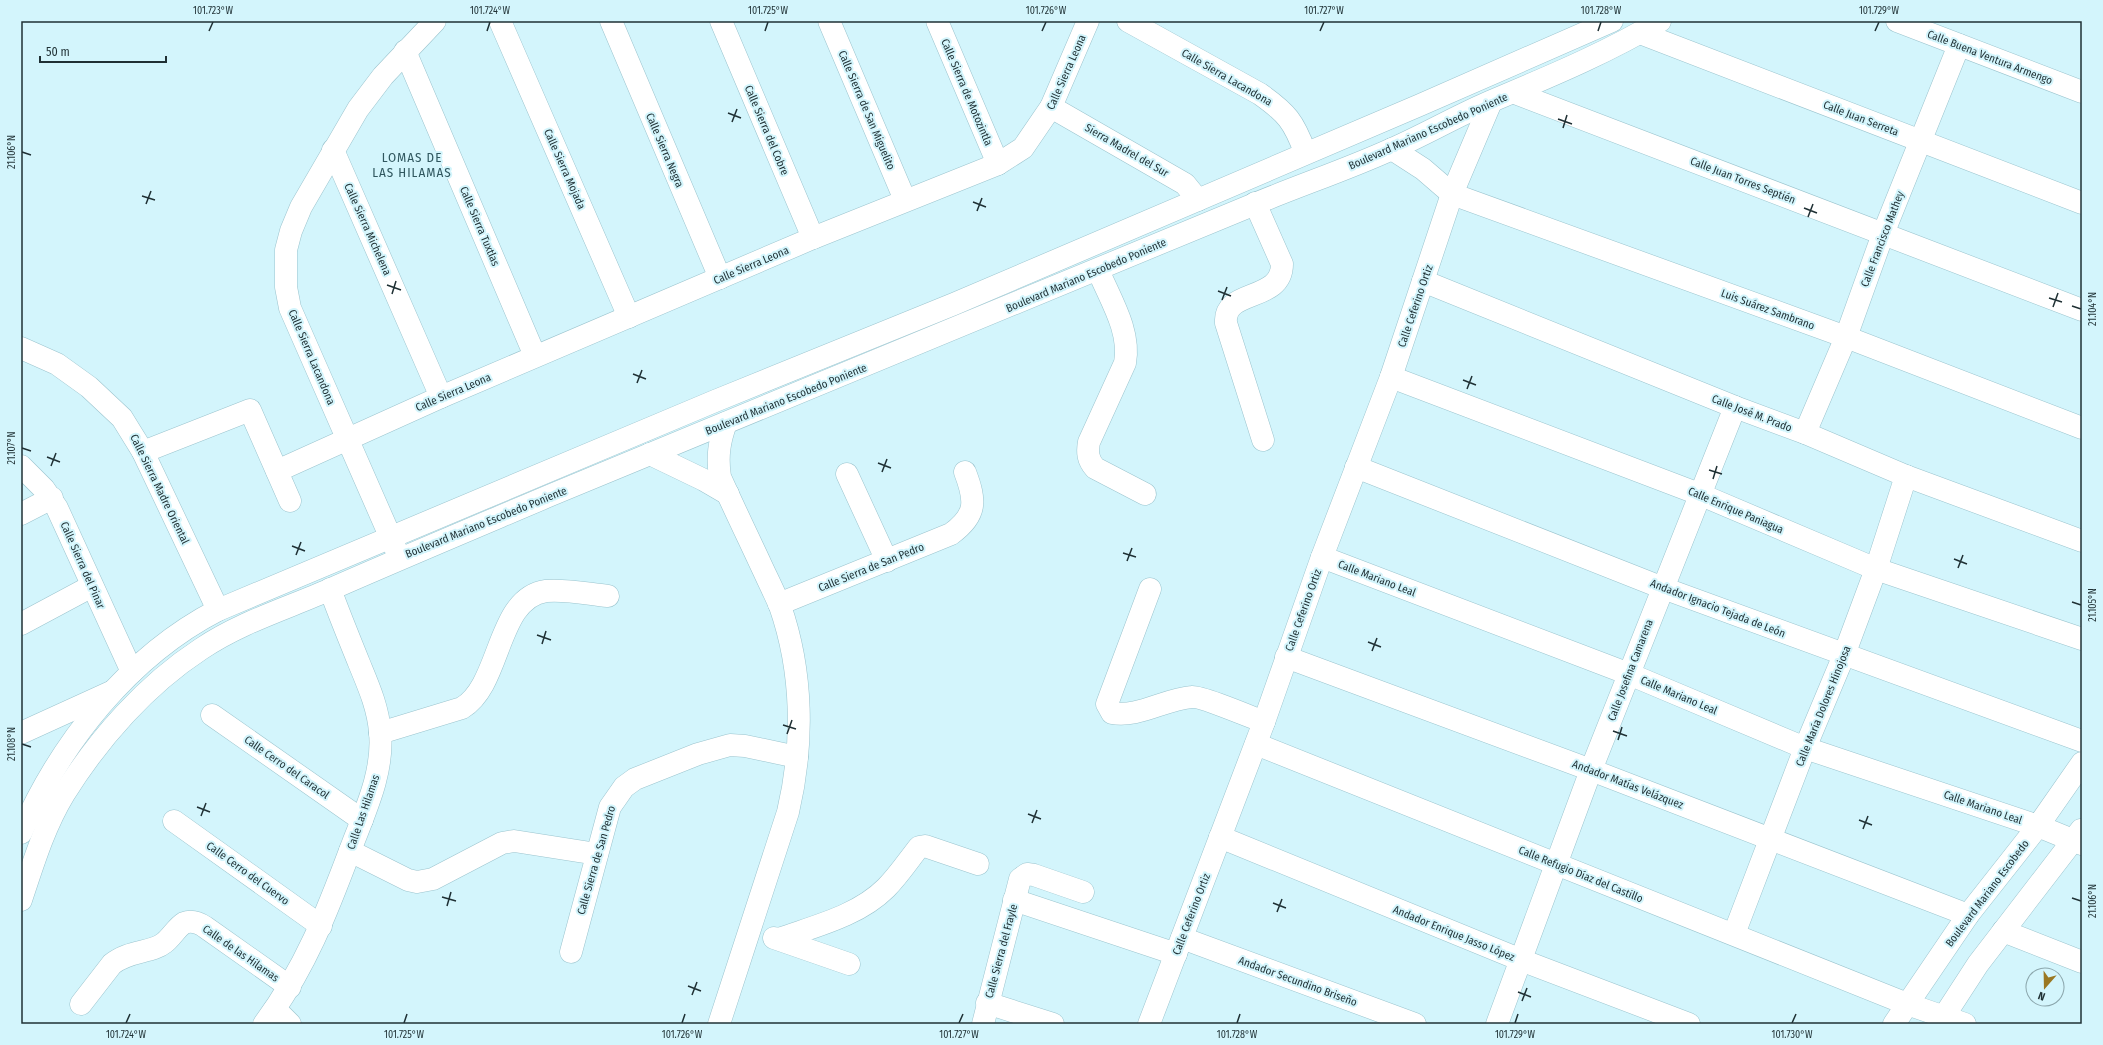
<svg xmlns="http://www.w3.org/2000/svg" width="2103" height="1045" font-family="'Fira Sans Condensed',sans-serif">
	<rect width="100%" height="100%" fill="#d3f5fc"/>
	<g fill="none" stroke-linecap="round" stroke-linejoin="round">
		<g stroke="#9bc4ce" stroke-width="23">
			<g id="minor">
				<polyline points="500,21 629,317"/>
				<polyline points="611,21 720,278"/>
				<polyline points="721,21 813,238"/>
				<polyline points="829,21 905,200"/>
				<polyline points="937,21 998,164"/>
				<path d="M 1128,21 L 1260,94 C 1287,113 1294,122 1305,152"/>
				<polyline points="1897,21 2082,92"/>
				<polyline points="1640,33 2082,203"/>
				<polyline points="405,51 535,356"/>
				<polyline points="1515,93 2082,310"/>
				<polyline points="1051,107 1185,184 1198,200"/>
				<polyline points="1392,149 1423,169 1452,194 1846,337 2082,428"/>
				<polyline points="333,150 441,397"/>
				<path d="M 1255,203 L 1282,264 C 1282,303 1223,288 1226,323 L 1263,440"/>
				<path d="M 1098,270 C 1110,299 1131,331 1125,363 L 1089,442 C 1087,453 1088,460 1095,468 L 1145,494"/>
				<polyline points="1423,281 1735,407 1805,433 1906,476 2082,541"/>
				<polyline points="21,348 57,364 89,387 122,418 143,452 218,610"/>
				<polyline points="1391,377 1699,494 1876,569 2082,639"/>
				<polyline points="1805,433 1846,337 1883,234 1959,45"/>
				<polyline points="143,452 250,410 290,501"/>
				<polyline points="650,454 704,480 728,494"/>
				<polyline points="21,466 44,489 57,508 132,672"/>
				<polyline points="1356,467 1663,588 2082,741"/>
				<polyline points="277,471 441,397 813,238 998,164 1023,148 1051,107 1088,21"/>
				<polyline points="847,474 887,561"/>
				<polyline points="21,514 52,498"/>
				<polyline points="397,552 290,308 286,287 286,250 291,231 301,207 358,109 383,76 435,21"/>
				<polyline points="1322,557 1629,674 1805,748 2038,826 2082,844"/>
				<path d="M 1150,589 L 1107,704 L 1112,713 C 1138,718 1165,699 1192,697 C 1201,696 1251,717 1264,722"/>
				<path d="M 779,604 L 951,534 C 977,515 976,501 965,472"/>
				<polyline points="21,624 92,586"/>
				<polyline points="1286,657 1591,770 1968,915"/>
				<polyline points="212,715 362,820"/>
				<polyline points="21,733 111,692"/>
				<path d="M 380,733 L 462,708 C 502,684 496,598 546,591 C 566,589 588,594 608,596"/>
				<polyline points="1256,744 1907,1004 1965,1024"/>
				<polyline points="174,821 321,926"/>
				<path d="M 21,833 C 61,742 129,656 218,610 L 715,401 L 954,304 L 1420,105 L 1612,21"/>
				<polyline points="1220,837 1521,960 1689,1024"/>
				<polyline points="350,851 408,880 417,882 433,879 502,843 514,841 597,854"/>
				<path d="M 21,900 C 33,864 44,827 64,794 C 99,738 146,685 201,649 C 241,622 288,608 331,589 C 404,557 478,526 551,495 C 784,399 1017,303 1250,206 C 1297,186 1346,170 1392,149 C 1424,135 1455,117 1487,103 C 1546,78 1605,54 1660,21"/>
				<polyline points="1014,900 1176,954"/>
				<polyline points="2003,931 2082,962"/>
				<polyline points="1734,934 1805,748 1844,655 1876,569 1906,476"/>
				<polyline points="774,938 849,964"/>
				<polyline points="1182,938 1415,1024"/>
				<path d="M 779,939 C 815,926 858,916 886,888 C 898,876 908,861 919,847 L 925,846 L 978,864"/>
				<polyline points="571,952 610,807 624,787 635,779 698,754 730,745 745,746 797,757"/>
				<polyline points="987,1003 1053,1024"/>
				<path d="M 81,1004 L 112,964 C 129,950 152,953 164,943 C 171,938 177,927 184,923 C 192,920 199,923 205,927 L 290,987"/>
				<polyline points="275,1009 290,1024"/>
				<path d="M 264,1024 C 305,969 327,912 351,848 C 365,811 384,772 380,732 C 378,707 368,685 359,663 C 349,638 339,614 330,589"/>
				<path d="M 719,1024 L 788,812 C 804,744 803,672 780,606 C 774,592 767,578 761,565 C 747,535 733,506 720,477 C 717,457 719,442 726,423"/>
				<polyline points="983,1024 1020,879 1027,874 1034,875 1083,892"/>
				<polyline points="1149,1024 1264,722 1322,557 1391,377 1452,194 1491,102"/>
				<polyline points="1497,1024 1591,770 1735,407"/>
				<polyline points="1894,1024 1968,915 2038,826 2082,763"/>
				<polyline points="1939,1024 1978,964 2081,830"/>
			</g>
		</g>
		<use href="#minor" stroke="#fff" stroke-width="22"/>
	</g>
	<path fill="none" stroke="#1f3034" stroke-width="1.5" d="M 209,31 L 213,22M 487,31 L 490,22M 765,31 L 768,22M 1042,31 L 1046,22M 1320,31 L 1324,22M 1598,31 L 1601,22M 1875,31 L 1879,22M 728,113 L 741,118M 1558,119 L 1572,124M 732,122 L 737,109M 1563,128 L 1567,115M 22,152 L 31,155M 142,196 L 155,200M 973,202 L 986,207M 146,204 L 151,191M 1804,208 L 1817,213M 977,211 L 982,198M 1808,217 L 1813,204M 387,285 L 401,290M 1218,291 L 1231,296M 392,294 L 396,281M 2049,298 L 2062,302M 1222,300 L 1227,287M 2072,306 L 2081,309M 2053,307 L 2058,293M 633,374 L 646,379M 1463,380 L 1476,385M 637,383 L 642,370M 1467,389 L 1472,376M 22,448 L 31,451M 47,457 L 60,462M 878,463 L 891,468M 51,466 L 56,453M 1709,470 L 1722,474M 882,472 L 887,459M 1713,479 L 1717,466M 292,546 L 305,551M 1123,553 L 1136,557M 296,555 L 301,542M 1954,559 L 1967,564M 1127,561 L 1132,548M 1958,568 L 1963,555M 2072,602 L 2081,605M 537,635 L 551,640M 1368,642 L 1381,647M 542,644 L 546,631M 1372,651 L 1377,638M 783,725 L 796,729M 1613,731 L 1627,736M 787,734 L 792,720M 1618,740 L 1622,727M 22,744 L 31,747M 197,807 L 210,812M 1028,814 L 1041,819M 201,816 L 206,803M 1859,820 L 1872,825M 1032,823 L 1037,810M 1863,829 L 1868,816M 442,897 L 456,901M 2072,898 L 2081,901M 1273,903 L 1286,908M 447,906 L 451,892M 1277,912 L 1282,899M 688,986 L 701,991M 1518,992 L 1531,997M 692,995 L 697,982M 1522,1001 L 1527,988M 126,1023 L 130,1014M 404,1023 L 407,1014M 682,1023 L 685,1014M 959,1023 L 963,1014M 1237,1023 L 1240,1014M 1515,1023 L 1518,1014M 1792,1023 L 1796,1014"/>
	<g text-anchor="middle" stroke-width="4" stroke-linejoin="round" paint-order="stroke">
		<g font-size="11" fill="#1f3034" stroke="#d3f5fc">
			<text transform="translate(1990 57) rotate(21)" y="4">Calle Buena Ventura Armengo</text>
			<text transform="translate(1066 72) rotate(-66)" y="4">Calle Sierra Leona</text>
			<text transform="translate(1227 77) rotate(30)" y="4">Calle Sierra Lacandona</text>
			<text transform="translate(967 92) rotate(67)" y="4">Calle Sierra de Motozintla</text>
			<text transform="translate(867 110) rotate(67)" y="4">Calle Sierra de San Miguelito</text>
			<text transform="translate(1861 118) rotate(21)" y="4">Calle Juan Serreta</text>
			<text transform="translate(767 130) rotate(67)" y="4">Calle Sierra del Cobre</text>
			<text transform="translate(1428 131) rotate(-24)" y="4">Boulevard Mariano Escobedo Poniente</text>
			<text transform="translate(665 150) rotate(67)" y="4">Calle Sierra Negra</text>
			<text transform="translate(1127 150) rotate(30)" y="4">Sierra Madrel del Sur</text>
			<text transform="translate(565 169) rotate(66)" y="4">Calle Sierra Mojada</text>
			<text transform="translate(1743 180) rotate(21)" y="4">Calle Juan Torres Septién</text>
			<text transform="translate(480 226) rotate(67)" y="4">Calle Sierra Tuxtlas</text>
			<text transform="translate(368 229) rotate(66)" y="4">Calle Sierra Michelena</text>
			<text transform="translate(1882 239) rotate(-69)" y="4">Calle Francisco Mathey</text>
			<text transform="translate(751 265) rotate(-23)" y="4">Calle Sierra Leona</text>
			<text transform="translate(1086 275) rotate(-23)" y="4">Boulevard Mariano Escobedo Poniente</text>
			<text transform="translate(1415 306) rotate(-71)" y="4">Calle Ceferino Ortiz</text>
			<text transform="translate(1768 309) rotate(20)" y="4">Luis Suárez Sambrano</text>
			<text transform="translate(312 357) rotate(67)" y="4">Calle Sierra Lacandona</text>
			<text transform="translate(453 392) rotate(-23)" y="4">Calle Sierra Leona</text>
			<text transform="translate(786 399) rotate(-22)" y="4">Boulevard Mariano Escobedo Poniente</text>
			<text transform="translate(1752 413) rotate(21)" y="4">Calle José M. Prado</text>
			<text transform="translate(160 489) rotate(64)" y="4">Calle Sierra Madre Oriental</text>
			<text transform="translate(1736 510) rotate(23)" y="4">Calle Enrique Paniagua</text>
			<text transform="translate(486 522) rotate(-22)" y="4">Boulevard Mariano Escobedo Poniente</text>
			<text transform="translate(83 565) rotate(66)" y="4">Calle Sierra del Pinar</text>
			<text transform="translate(871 567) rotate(-22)" y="4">Calle Sierra de San Pedro</text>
			<text transform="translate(1377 578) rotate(21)" y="4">Calle Mariano Leal</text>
			<text transform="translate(1718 608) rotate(21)" y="4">Andador Ignacio Tejada de León</text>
			<text transform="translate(1303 610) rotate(-70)" y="4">Calle Ceferino Ortiz</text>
			<text transform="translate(1630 670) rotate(-69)" y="4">Calle Josefina Camarena</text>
			<text transform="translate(1679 695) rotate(23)" y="4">Calle Mariano Leal</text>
			<text transform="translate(1823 706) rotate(-68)" y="4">Calle María Dolores Hinojosa</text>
			<text transform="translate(287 767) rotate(35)" y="4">Calle Cerro del Caracol</text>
			<text transform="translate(1628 784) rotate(21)" y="4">Andador Matías Velázquez</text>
			<text transform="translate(1983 807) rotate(19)" y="4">Calle Mariano Leal</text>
			<text transform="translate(363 812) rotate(-71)" y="4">Calle Las Hilamas</text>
			<text transform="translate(596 860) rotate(-74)" y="4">Calle Sierra de San Pedro</text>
			<text transform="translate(248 873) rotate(36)" y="4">Calle Cerro del Cuervo</text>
			<text transform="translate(1581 874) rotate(22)" y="4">Calle Refugio Díaz del Castillo</text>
			<text transform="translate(1987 893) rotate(-53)" y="4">Boulevard Mariano Escobedo</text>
			<text transform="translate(1191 914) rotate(-69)" y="4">Calle Ceferino Ortiz</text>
			<text transform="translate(1454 933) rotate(22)" y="4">Andador Enrique Jasso López</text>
			<text transform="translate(1001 951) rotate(-75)" y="4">Calle Sierra del Frayle</text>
			<text transform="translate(241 953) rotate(35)" y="4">Calle de las Hilamas</text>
			<text transform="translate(1298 981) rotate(20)" y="4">Andador Secundino Briseño</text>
		</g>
		<g font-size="13" letter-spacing="1" fill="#30575f" stroke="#d3f5fc">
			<text x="412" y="162">LOMAS DE<tspan x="412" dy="15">LAS HILAMAS</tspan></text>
		</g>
	</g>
	<rect width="2103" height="1045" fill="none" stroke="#d3f5fc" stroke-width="44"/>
	<g transform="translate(2045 987) rotate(200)"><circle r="19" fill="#d3f5fc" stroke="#8ba6ac"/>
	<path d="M0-3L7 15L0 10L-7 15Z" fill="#9a7823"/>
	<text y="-6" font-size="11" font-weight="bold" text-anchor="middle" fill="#1f3034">N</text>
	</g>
	<path d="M40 56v6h126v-6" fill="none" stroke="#1f3034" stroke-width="2"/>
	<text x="46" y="56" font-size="12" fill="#1f3034" stroke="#d3f5fc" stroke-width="3" paint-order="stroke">50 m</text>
	<rect x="22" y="22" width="2059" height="1001" fill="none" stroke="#1f3034" stroke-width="1.5"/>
	<g font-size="10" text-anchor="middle" fill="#1f3034">
		<text x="213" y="14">101.723°W</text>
		<text x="490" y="14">101.724°W</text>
		<text x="768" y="14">101.725°W</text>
		<text x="1046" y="14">101.726°W</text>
		<text x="1324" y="14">101.727°W</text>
		<text x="1601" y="14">101.728°W</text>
		<text x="1879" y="14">101.729°W</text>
		<text transform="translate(11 152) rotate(-90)" y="4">21.106°N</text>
		<text transform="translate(2092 309) rotate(-90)" y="4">21.104°N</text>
		<text transform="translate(11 448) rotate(-90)" y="4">21.107°N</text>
		<text transform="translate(2092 605) rotate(-90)" y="4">21.105°N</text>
		<text transform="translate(11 744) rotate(-90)" y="4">21.108°N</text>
		<text transform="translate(2092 901) rotate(-90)" y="4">21.106°N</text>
		<text x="126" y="1038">101.724°W</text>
		<text x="404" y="1038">101.725°W</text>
		<text x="682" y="1038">101.726°W</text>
		<text x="959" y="1038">101.727°W</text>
		<text x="1237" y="1038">101.728°W</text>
		<text x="1515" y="1038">101.729°W</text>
		<text x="1792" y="1038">101.730°W</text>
	</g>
</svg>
